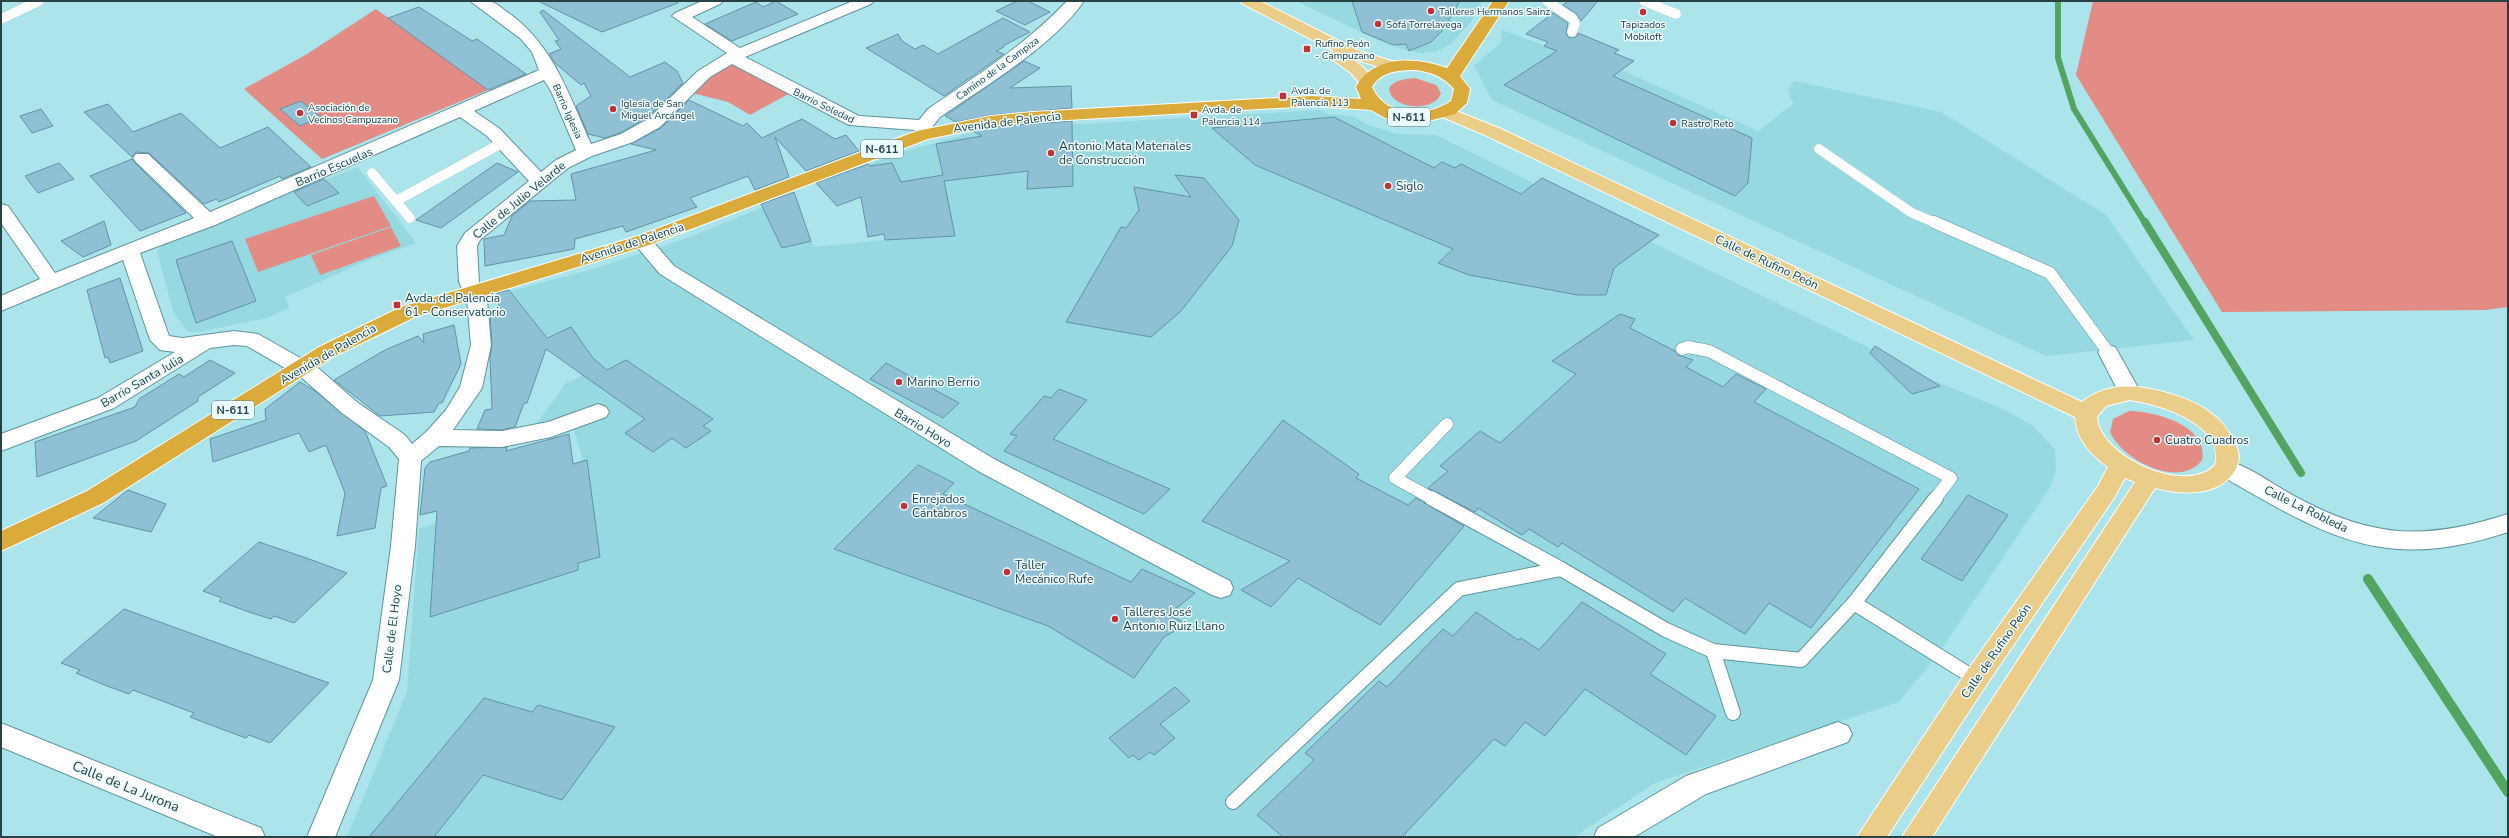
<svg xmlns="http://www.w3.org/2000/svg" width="2509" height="838" font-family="'Nunito Sans',sans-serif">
	<rect width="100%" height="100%" fill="#abe4ea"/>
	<g fill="#96d9e0">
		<polygon points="1296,1 1482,1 1471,22 1451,44 1435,52 1419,53 1388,45"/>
		<polygon points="1502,30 1553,49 1560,43 1758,131 1793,104 1788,91 1794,81 1941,112 2106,215 2194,340 2046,356 1492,100 1474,66 1501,43"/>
		<polygon points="1320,110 1328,114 1353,116 1368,125 1397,134 1436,135 1535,184 1542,179 1659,235 1651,242 1907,366 1923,376 2007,411 2033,426 2055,449 2056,471 2049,489 1938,654 1899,702 1655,783 1574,837 347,837 407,692 419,528 551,490 583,475 581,461 583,461 574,430 537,440 534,427 565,384 600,366 571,328 546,336 511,291 593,269 684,239 763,207 782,248 811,241 815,247 885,240 882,217 868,165 902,152 967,134 1013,128"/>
		<polygon points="358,167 416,243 361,263 285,297 289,308 267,318 199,332 189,332 184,328 173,311 157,251 163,244"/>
	</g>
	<g fill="#e38c85">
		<polygon points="2093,1 2508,1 2508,307 2486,310 2222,312 2076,75"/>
		<polygon points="376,9 488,90 322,159 244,89 307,54"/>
		<polygon points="731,65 738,65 792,92 750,115 728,102 692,93 715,72"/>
		<path d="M 1415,78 L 1436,85 L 1441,93 C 1435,113 1390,110 1389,88 C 1395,80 1404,79 1415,78 Z"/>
		<polygon points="374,196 391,226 258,272 245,239"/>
		<polygon points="391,227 401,246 320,275 311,255"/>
		<path d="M 2129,411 C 2155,411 2209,426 2202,460 C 2180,490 2122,460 2110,432 L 2113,419 Z"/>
	</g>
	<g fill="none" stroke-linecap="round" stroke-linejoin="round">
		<polyline stroke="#52a460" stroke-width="6" points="2058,1 2058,58 2074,109 2145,223"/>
		<polyline stroke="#52a460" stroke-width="8" points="2145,222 2301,473"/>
		<polyline stroke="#52a460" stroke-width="10" points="2368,579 2508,792"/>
	</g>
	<g fill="#8fc0d3" stroke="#6392a5">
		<polygon points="538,1 678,1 678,3 602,32"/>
		<polygon points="776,1 798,14 732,41 705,24 756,2 763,7"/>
		<polygon points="1017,1 1028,1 1050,12 1025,25 996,11"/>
		<polygon points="1352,1 1460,1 1443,30 1431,42 1409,51 1406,44 1394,45 1362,32"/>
		<polygon points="1568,1 1598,1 1581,21 1577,14 1563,5"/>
		<polygon points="419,7 472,41 477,39 526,74 488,90 388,18"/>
		<polygon points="543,10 630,77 665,62 677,71 683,83 647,118 620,133 605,138 588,134 576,106 591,96 584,83 581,85 555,63 549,54 561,49 555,41 559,40 540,12"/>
		<polygon points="1553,13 1568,23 1566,33 1569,38 1576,37 1578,33 1619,50 1614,53 1634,61 1613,76 1752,138 1748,183 1735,196 1504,85 1557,51 1544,46 1548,42 1526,34"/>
		<polygon points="1003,18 1030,32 1003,46 1004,47 996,51 1004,54 944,96 866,48 898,34 902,41 915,49 923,45 938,54"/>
		<polygon points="1024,61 1040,68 1010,88 1071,86 1072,108 991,115 956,122 945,116"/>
		<polygon points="689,100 743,126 747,123 762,138 802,119 835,139 846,135 859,151 806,171 775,137 789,177 755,190 748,176 690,198 697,207 626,232 623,226 575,239 574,249 485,266 484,239 504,235 512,216 530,201 576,200 571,174 656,150 631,144 661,128"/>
		<polygon points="301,101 321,117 300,126 280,109"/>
		<polygon points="108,104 133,132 181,113 220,148 268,127 311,167 282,179 280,176 219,202 216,199 204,204 149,153 136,152 132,157 84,112"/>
		<polygon points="41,109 53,126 32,133 20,116"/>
		<polygon points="1334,117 1434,168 1442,162 1455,168 1461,164 1521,194 1542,178 1659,235 1614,268 1606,295 1578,295 1469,275 1438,263 1453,249 1255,165 1212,128"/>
		<polygon points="1072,121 1073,186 1027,189 1028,171 944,181 955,236 885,240 884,234 868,237 861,197 837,206 816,183 868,164 870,166 892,163 901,182 943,175 936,144 982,136 973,131 991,127"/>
		<polygon points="132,159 135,163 186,213 140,231 90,176"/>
		<polygon points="59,163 74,179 38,193 25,176"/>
		<polygon points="497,163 518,172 441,228 416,220"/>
		<polygon points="1175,175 1204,178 1239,220 1232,246 1181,311 1151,337 1066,322 1121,227 1126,228 1139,210 1134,187 1191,197"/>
		<polygon points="324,179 339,193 307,206 294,192"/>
		<polygon points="794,192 811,241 782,248 761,204"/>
		<polygon points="104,221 111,245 83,257 61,241"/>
		<polygon points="232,241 256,301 196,323 176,260"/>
		<polygon points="120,278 143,351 110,363 108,357 105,358 87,290"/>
		<polygon points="509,290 547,338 571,327 593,358 607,370 626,360 713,419 703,426 711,431 686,448 672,438 653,452 625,433 645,419 546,349 527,403 524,403 515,427 502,430 477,429 485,410 492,409 490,358 492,345 490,315 500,313 497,293"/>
		<polygon points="1620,314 1635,319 1630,328 1675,351 1678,355 1693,360 1686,367 1723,387 1736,374 1766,389 1754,402 1919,489 1811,628 1769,603 1745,634 1685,598 1673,612 1562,543 1558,547 1529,529 1522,535 1478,508 1475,512 1428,488 1448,471 1440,466 1480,431 1500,443 1576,374 1552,361"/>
		<polygon points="454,325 461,364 442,403 439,403 434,412 380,416 334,380 385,350 418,336 424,343 423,334"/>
		<polygon points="1875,346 1940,386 1912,394 1870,353"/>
		<polygon points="210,360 235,373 198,397 198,401 136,441 37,477 35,442 135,407 139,399 179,374 184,377"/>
		<polygon points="886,363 937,391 959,403 943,418 870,379"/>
		<polygon points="300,382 315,391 365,431 387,486 381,488 375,528 337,536 345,493 326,445 309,452 299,433 213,462 210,439 266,420 265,409"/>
		<polygon points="1059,389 1087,400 1053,439 1170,489 1144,514 1004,451 1017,436 1010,434 1044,396 1051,398"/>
		<polygon points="1283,420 1359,474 1356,478 1408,505 1416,498 1464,526 1380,625 1298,578 1271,607 1241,590 1290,561 1202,521"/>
		<polygon points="569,434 573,464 587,460 600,557 578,563 578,570 430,617 437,511 420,515 425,468 430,462 469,451 470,448 507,447 506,451"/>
		<polygon points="918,465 954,483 943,494 1131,582 1142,569 1195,593 1168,615 1187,624 1164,637 1134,678 1048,626 834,549"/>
		<polygon points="128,490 166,504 151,532 93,518"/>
		<polygon points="1968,495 2008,515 1962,581 1921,559"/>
		<polygon points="259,542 312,560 347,573 294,623 274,616 271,619 249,612 219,601 222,598 203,591"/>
		<polygon points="1582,602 1666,654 1650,674 1716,716 1686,755 1585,689 1545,736 1525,722 1505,746 1494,739 1402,837 1283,837 1257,815 1314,760 1305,753 1379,681 1387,687 1443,629 1453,636 1476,612 1518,640 1521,638 1539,650"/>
		<polygon points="124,609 234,649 329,683 270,743 249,735 246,738 224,730 190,717 194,713 133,690 129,694 107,686 76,673 80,670 61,663"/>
		<polygon points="1175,687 1190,701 1160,724 1175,738 1154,755 1150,752 1139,760 1133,755 1129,758 1109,738"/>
		<polygon points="484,698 532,712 538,705 615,727 562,800 483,775 434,837 369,837"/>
	</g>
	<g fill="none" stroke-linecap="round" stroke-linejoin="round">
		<g stroke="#5f959b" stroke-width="10">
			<g id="lane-far2">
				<polyline points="1547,1 1573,19 1575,24 1572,32"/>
				<polyline points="1644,1 1676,14"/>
				<polyline points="1,19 39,1"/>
				<polyline points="1819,149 1912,213 1936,223"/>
				<polyline points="372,173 410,218"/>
				<polyline points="396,201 502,143"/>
			</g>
		</g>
		<g stroke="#5f959b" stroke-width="13">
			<g id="lane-far1">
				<polyline points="1934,222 2050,273 2108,352"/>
				<polyline points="1682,349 1688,347 1709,351 1951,478 1935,499"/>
				<polyline points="1433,499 1395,478 1447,424"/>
			</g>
		</g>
		<g stroke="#5f959b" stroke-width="16">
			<g id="lane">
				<polyline points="1431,498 1561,569"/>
				<polyline points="1936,498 1854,603 1976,679"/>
				<polyline points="1713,651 1733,713"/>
				<polyline points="1233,802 1459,589 1561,569 1666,630 1713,651 1801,660 1854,603"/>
			</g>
		</g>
		<g stroke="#5f959b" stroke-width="2">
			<g id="street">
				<path d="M 470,1 C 476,1 483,0 489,1 C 496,2 504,10 510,14 C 553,45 570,97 591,144 L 621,134 L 648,119 L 698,71 L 727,53 L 672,16 L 675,13 L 702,1 L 723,1 L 720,4 L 692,17 L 740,48 L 853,1 L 874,1 L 871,4 L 745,57 L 859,116 L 919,120 L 928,109 C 978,75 1025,45 1067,1 L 1084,1 C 1052,47 986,85 940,117 L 933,126 L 929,139 L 917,139 L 915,130 L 849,125 L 732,64 L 710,77 L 660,127 L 633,142 L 592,156 L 568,168 L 480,240 L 477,246 L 479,282 L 487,300 L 491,345 L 482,388 L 453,430 L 502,431 L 548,422 L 598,404 L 606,407 L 609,412 L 606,417 L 551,437 L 502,447 L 439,446 L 421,461 L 415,546 L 399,680 L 335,837 L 307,837 L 373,680 L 391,546 L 399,459 L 389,447 L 342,413 L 302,378 L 247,346 L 234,345 L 210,348 L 114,408 L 1,451 L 1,434 L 98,398 L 175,352 L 160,350 L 150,340 L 123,260 L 1,311 L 1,296 L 40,279 L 1,223 L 1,204 L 8,206 L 55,273 L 194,218 L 136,162 L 133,158 L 136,154 L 148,154 L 210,212 L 539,70 L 532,52 L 521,39 ZM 544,80 L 551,91 L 576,150 L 556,160 L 541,172 L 500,129 L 474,111 ZM 460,117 L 487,136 L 529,181 L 465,233 L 457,246 L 459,282 L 467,300 L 471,345 L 460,387 L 446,410 L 426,432 L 412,444 L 405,435 L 358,403 L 318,368 L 258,334 L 234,331 L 182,338 L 169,336 L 140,253 L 215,225 Z"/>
				<polygon points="642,235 649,237 674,266 994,459 1230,581 1233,588 1230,595 1221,598 1212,595 978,471 660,274 632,241 635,237"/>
				<polygon points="2108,345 2115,347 2118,352 2141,393 2138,398 2130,400 2122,398 2119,393 2098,352 2101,347"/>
				<path d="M 2226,460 C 2251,467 2275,486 2298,498 C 2374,539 2427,540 2508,514 L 2508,532 C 2381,574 2325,535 2218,474 L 2215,468 L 2218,462 Z"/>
				<polygon points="1838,722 1848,726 1852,734 1848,742 1706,794 1634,837 1594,837 1598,828 1686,776"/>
				<polygon points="1,723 261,828 265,837 218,837 1,747"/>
			</g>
		</g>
		<g stroke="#fff" stroke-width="2">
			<g id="primary">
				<polygon points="1240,1 1260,1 1357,50 1398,63 1400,66 1392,71 1351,58 1363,67 1375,81 1373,85 1361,85 1351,73 1330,58 1328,55 1334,51 1243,4"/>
				<path d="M 1446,107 L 1499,128 L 2082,402 C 2102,386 2127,384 2151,389 C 2175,394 2200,402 2218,419 C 2225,425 2229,433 2234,441 C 2239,451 2241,460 2235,470 C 2220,497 2182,495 2155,488 L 1932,837 L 1902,837 L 2135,482 L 2125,478 L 2114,498 L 1985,687 L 1887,837 L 1857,837 L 1967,671 L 2098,486 L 2108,467 C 2091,455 2076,439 2075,417 L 1487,136 L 1440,116 L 1437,112 L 1440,108 ZM 2130,400 C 2158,404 2226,424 2215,465 C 2187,496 2099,457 2097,417 L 2106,406 Z"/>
			</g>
		</g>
		<g stroke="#fff" stroke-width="2">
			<path id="highway" d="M 1493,1 L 1509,1 L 1460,76 L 1470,89 L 1467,103 L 1455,114 L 1421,123 L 1406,122 L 1385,118 L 1371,110 L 1312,106 L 1032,122 L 991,126 L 928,139 L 649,245 L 415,317 L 333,357 L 103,503 L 1,551 L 1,531 L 87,491 L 319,347 L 401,307 L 635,237 L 917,131 L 991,116 L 1032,112 L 1312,96 L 1361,99 L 1356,87 C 1374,54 1416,57 1447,68 ZM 1416,70 C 1431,72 1444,77 1454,89 L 1451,101 C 1426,118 1386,118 1372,87 C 1381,71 1399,70 1416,70 Z"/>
		</g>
		<use href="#lane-far2" stroke="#fff" stroke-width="10"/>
		<use href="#lane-far1" stroke="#fff" stroke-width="12"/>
		<use href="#lane" stroke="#fff" stroke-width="14"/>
		<use href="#street" fill="#fff" fill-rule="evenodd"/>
		<use href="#primary" fill="#e9cd89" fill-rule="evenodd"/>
		<use href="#highway" fill="#daab3a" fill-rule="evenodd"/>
	</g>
	<g fill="#c23234" stroke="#ecfdff" stroke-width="1.5">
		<circle cx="1431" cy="11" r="4"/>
		<circle cx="1643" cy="12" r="4"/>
		<circle cx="1378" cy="24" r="4"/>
		<rect x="1303" y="45" width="8" height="8" rx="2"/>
		<rect x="1279" y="92" width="8" height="8" rx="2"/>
		<circle cx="613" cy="109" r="4"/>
		<circle cx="300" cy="113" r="4"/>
		<rect x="1190" y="111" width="8" height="8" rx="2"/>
		<circle cx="1673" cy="123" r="4"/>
		<circle cx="1051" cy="153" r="4"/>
		<circle cx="1388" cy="186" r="4"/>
		<rect x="393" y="301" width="8" height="8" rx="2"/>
		<circle cx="899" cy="382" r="4"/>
		<circle cx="2157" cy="440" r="4"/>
		<circle cx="904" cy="506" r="4"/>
		<circle cx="1007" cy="572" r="4"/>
		<circle cx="1115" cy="619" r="4"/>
	</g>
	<g text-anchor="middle" stroke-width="3" stroke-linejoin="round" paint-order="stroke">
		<g font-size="10" fill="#2a4144" stroke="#ecfdff" text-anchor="start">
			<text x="1439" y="15">Talleres Hermanos Sainz</text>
			<text x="1386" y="28">Sofá Torrelavega</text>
			<text x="1643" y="28" text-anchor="middle">Tapizados<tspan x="1643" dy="12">Mobiloft</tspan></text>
			<text x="1315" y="47">Rufino Peón<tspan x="1315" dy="12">- Campuzano</tspan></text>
			<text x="1291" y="94">Avda. de<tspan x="1291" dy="12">Palencia 113</tspan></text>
			<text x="621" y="107">Iglesia de San<tspan x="621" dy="12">Miguel Arcángel</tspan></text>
			<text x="308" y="111">Asociación de<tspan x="308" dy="12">Vecinos Campuzano</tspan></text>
			<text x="1202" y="113">Avda. de<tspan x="1202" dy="12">Palencia 114</tspan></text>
			<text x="1681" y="127">Rastro Reto</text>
		</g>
		<g font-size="10" fill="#2a4144" stroke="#ecfdff">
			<text transform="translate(997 68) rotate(-36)" y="4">Camino de la Campiza</text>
			<text transform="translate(824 105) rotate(26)" y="4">Barrio Soledad</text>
			<text transform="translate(568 111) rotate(66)" y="4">Barrio Iglesia</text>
		</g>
		<g fill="#ecfdff" stroke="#64797c" stroke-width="1">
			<rect x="1388" y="108" width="42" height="18" rx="3"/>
			<rect x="861" y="140" width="42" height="18" rx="3"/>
			<rect x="212" y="401" width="42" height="18" rx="3"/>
		</g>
		<g font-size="11" font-weight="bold" fill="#2a4144">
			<text x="1409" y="121">N-611</text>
			<text x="882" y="153">N-611</text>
			<text x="233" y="414">N-611</text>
		</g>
		<g font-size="12" fill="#2a4144" stroke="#ecfdff">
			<text transform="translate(1007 122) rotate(-7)" y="4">Avenida de Palencia</text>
			<text transform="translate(334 167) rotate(-23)" y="4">Barrio Escuelas</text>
			<text transform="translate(519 200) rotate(-39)" y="4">Calle de Julio Velarde</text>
			<text transform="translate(632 243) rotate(-18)" y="4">Avenida de Palencia</text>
			<text transform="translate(1767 262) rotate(25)" y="4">Calle de Rufino Peón</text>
			<text transform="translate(328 354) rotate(-30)" y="4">Avenida de Palencia</text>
			<text transform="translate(142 381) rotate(-30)" y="4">Barrio Santa Julia</text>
			<text transform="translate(923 428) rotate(31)" y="4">Barrio Hoyo</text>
			<text transform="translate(2306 509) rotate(26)" y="4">Calle La Robleda</text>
			<text transform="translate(392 629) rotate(-83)" y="4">Calle de El Hoyo</text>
			<text transform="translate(1996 651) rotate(-55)" y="4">Calle de Rufino Peón</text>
		</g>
		<g font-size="12" fill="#2a4144" stroke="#ecfdff" text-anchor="start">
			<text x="1059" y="150">Antonio Mata Materiales<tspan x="1059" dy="14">de Construcción</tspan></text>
			<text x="1396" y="190">Siglo</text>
			<text x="405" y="302">Avda. de Palencia<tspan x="405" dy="14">61 - Conservatorio</tspan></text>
			<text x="907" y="386">Marino Berrio</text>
			<text x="2165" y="444">Cuatro Cuadros</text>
			<text x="912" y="503">Enrejados<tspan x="912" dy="14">Cántabros</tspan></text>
			<text x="1015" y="569">Taller<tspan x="1015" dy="14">Mecánico Rufe</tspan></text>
			<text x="1123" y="616">Talleres José<tspan x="1123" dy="14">Antonio Ruiz Llano</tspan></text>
		</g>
		<g font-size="14" fill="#2a4144" stroke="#ecfdff">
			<text transform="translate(126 786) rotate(22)" y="5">Calle de La Jurona</text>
		</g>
	</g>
	<rect width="2509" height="838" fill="none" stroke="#2a4144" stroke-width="4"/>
</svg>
